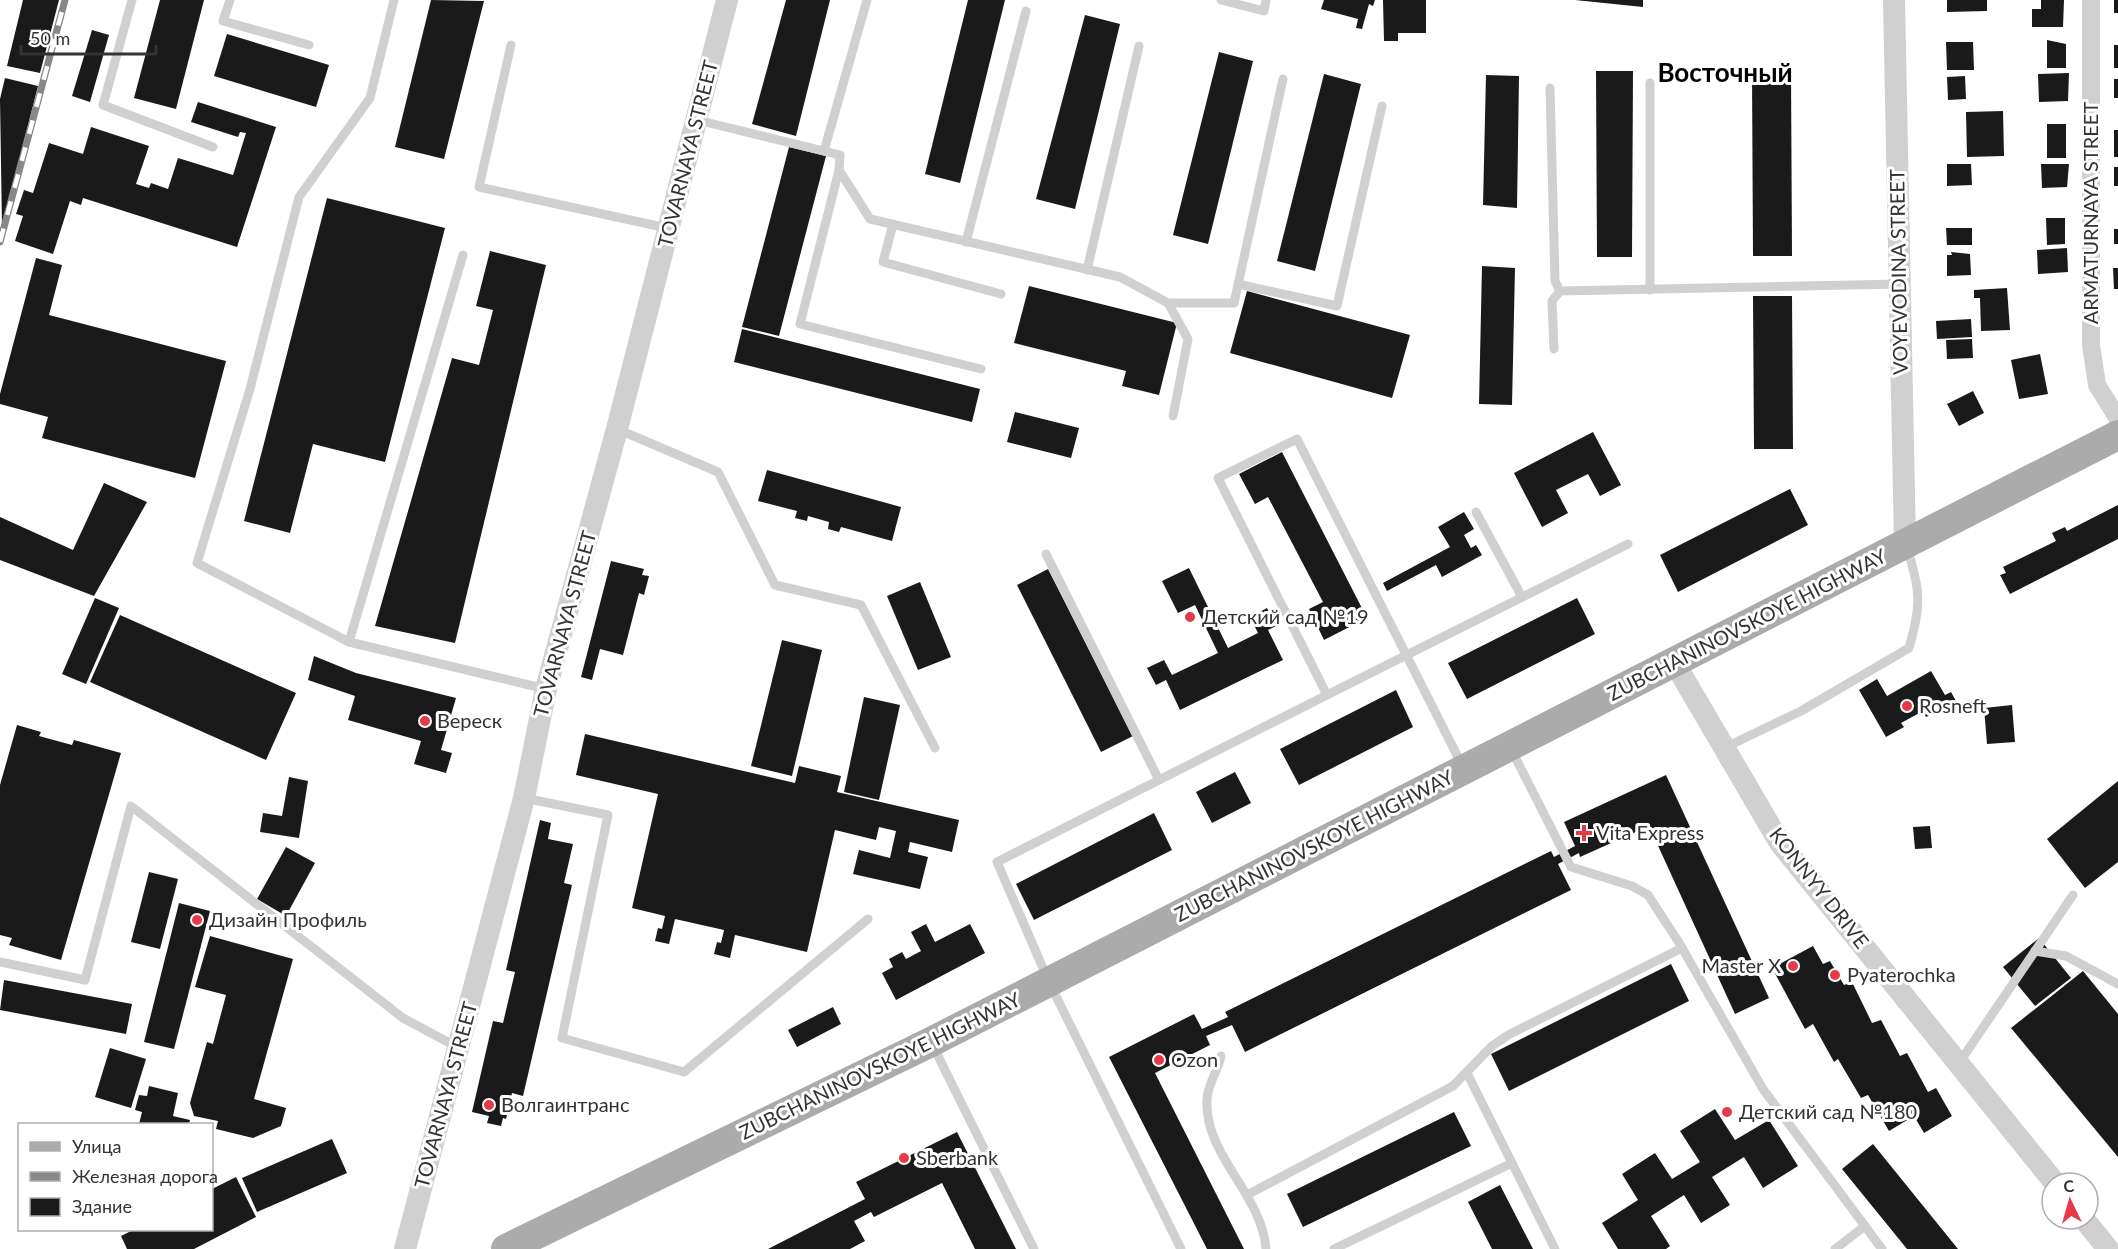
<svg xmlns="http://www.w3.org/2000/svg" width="2118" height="1249" font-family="Lato,sans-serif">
	<rect width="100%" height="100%" fill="#fff"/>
	<g fill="#1a1a1a">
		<polygon points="23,0 59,0 40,73 7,66"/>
		<polygon points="160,0 204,0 176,109 134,98"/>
		<polygon points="431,0 484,1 444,159 395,147"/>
		<polygon points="786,0 830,0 796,136 752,124"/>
		<polygon points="968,0 1005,0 960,183 925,174"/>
		<polygon points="1324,0 1375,0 1373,6 1369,4 1362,29 1356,28 1358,19 1321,9"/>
		<polygon points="1383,0 1426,0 1426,33 1398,33 1398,41 1384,41"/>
		<polygon points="1575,0 1643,0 1643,7"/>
		<polygon points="1947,0 1987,0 1987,11 1947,12"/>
		<polygon points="2041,0 2064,0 2063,27 2032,27 2032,9 2041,9"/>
		<rect x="2114" y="0" width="4" height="13"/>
		<polygon points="1085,15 1120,24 1075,209 1036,199"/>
		<polygon points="92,30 109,35 90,102 72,96"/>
		<polygon points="227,34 329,65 316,107 214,76"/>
		<polygon points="2047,40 2066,44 2066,68 2047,68"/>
		<polygon points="1946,42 1973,42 1974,70 1947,70"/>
		<rect x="2114" y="45" width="4" height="23"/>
		<polygon points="1219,52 1253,61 1208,244 1173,235"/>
		<polygon points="1596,71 1633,71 1632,257 1597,257"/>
		<polygon points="1752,72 1791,72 1792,256 1753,256"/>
		<polygon points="2069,73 2068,101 2039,102 2038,74"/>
		<polygon points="1324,74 1361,84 1315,271 1277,261"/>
		<polygon points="1486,75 1519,76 1517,208 1483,205"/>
		<polygon points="1965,76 1966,99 1948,100 1947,77"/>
		<polygon points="5,78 38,86 2,228 0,99"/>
		<rect x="2114" y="79" width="4" height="19"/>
		<polygon points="198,102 276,127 237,247 83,198 81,205 70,201 53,254 15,241 23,216 16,214 24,190 33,193 49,143 83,154 91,127 149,146 136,184 149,188 151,183 168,189 178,158 233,175 246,133 240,132 238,137 191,122"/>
		<polygon points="2003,111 2004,156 1967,157 1966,112"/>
		<rect x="2047" y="124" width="19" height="34"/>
		<rect x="2114" y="130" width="4" height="27"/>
		<polygon points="789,147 826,156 779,336 742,327"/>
		<polygon points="1947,164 1971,164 1972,185 1947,186"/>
		<polygon points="2041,164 2069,164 2067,187 2042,188"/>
		<rect x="2114" y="167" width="4" height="19"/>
		<polygon points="327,198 445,228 385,462 313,444 290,533 244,521"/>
		<polygon points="2046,218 2065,218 2065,244 2047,245"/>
		<polygon points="1946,228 1972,228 1972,245 1947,245"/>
		<rect x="2114" y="229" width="4" height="15"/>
		<polygon points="2067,248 2068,272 2038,274 2037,250"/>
		<polygon points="490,251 546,265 455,643 375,626 452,358 479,365 493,310 476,306"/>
		<polygon points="1951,252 1970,254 1971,275 1947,276 1947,255 1952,255"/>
		<polygon points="36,258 62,265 49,315 226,361 195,478 42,438 48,417 0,404 0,394"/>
		<polygon points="1482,266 1515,268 1512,405 1479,404"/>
		<polygon points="2113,268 2118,268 2118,289 2114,289"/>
		<polygon points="1029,286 1177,323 1159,395 1122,386 1126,371 1014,343"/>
		<polygon points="2007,288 2010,330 1981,331 1980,298 1974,298 1974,290"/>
		<polygon points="1247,291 1410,335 1392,398 1230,353"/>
		<polygon points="1753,296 1792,296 1793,449 1754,449"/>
		<polygon points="1971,319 1972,337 1937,339 1936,321"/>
		<polygon points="742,329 980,389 972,422 734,362"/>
		<polygon points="1972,339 1973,358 1947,359 1946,340"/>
		<polygon points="2040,354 2048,394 2019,399 2011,360"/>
		<polygon points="1973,391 1984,413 1959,426 1947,404"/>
		<polygon points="1015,412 1079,428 1071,458 1007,442"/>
		<polygon points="1593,432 1621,485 1600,496 1588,474 1556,490 1568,513 1542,527 1514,473"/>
		<polygon points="1282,452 1367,618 1324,640 1309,609 1323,602 1268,497 1255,504 1239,474"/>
		<polygon points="767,470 901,507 892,541 841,527 839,532 828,529 829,522 808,516 807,521 795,518 797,511 758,501"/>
		<polygon points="104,483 147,502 94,596 0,560 0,517 73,550"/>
		<polygon points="1790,489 1808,525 1678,592 1660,555"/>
		<polygon points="2118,505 2118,539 2010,594 2000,575 2006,573 2003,567 2056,541 2052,533 2065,527 2067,531"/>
		<polygon points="1464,512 1474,529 1464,535 1471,548 1476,545 1482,555 1442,577 1436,565 1387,591 1383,583 1450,547 1438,527"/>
		<polygon points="611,561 644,569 642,575 649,576 644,595 639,593 623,655 600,649 592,680 581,677"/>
		<polygon points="1189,568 1228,648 1258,633 1250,617 1267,608 1276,626 1268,630 1283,660 1180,710 1166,680 1156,685 1147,668 1164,660 1172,675 1218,653 1195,605 1178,613 1162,581"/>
		<polygon points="1048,569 1133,736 1101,752 1017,585"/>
		<polygon points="920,582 951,657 918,670 887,596"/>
		<polygon points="95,598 119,608 86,684 62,674"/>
		<polygon points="1577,598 1595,634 1467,699 1448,663"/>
		<polygon points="120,615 296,693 266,760 90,682"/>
		<polygon points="782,640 822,650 792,776 751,766"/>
		<polygon points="314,656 356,673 456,698 441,750 452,753 446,773 414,764 421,741 348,720 355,696 308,680"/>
		<polygon points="1931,671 1945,695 1951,692 1956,701 1926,717 1923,711 1901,723 1904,727 1886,737 1859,690 1877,679 1887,696"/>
		<polygon points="1396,690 1413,727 1299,785 1280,749"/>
		<polygon points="864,697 900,705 879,800 844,792"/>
		<polygon points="2012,705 2015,742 1987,744 1984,708"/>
		<polygon points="17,725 41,732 39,736 72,745 74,740 121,753 61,960 9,945 12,938 0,935 0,785"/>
		<polygon points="585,734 795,783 799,766 841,776 837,792 959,820 952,852 910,842 908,852 928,857 920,889 853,874 859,850 890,858 896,831 879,827 876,840 835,830 807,952 735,935 730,958 714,954 717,942 721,943 724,930 675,919 669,944 655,941 658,928 662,929 665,916 632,908 658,794 576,775"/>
		<polygon points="1235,772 1251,803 1212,823 1196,792"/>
		<polygon points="1666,775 1769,998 1735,1014 1649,826 1580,857 1579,853 1558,864 1571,890 1245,1052 1232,1025 1206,1036 1210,1045 1155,1073 1244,1249 1207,1249 1109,1057 1194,1014 1202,1029 1228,1017 1225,1012 1551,851 1554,857 1575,846 1564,822"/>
		<polygon points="289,777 308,781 299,838 260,832 263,813 282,816"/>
		<polygon points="2118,781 2118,862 2085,888 2047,839"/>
		<polygon points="1154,813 1172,850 1034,920 1016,884"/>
		<polygon points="540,820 551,823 548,839 573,844 564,883 572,885 523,1096 512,1093 506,1119 503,1118 501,1126 487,1123 489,1116 472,1112 493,1021 503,1023 515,972 506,970"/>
		<polygon points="1930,826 1932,848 1915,849 1913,827"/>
		<polygon points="286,847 315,863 286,916 257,899"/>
		<polygon points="149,872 178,879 160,949 131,942"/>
		<polygon points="179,903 210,911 174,1049 144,1042"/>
		<polygon points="926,924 935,942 970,924 985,953 896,1000 882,973 893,967 889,959 902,952 906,959 921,951 911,932"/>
		<polygon points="210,936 293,959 254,1099 286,1108 281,1126 253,1138 216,1129 218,1121 194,1116 190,1103 207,1042 213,1044 226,995 195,987"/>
		<polygon points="2039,938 2071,978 2035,1006 2003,967"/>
		<polygon points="1813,946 1823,964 1830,961 1844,985 1852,982 1872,1023 1881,1020 1900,1056 1907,1053 1928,1092 1936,1088 1952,1116 1924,1133 1914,1116 1889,1131 1868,1095 1861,1098 1838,1059 1834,1062 1813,1024 1805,1029 1772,968"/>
		<polygon points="1671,964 1689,1001 1509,1091 1491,1054"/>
		<polygon points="2083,971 2118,1014 2118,1157 2011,1028"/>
		<polygon points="4,980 132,1004 126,1034 0,1010"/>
		<polygon points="833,1007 841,1024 797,1047 788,1030"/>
		<polygon points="110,1048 146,1059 131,1108 95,1097"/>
		<polygon points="149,1086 178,1093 173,1116 190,1120 189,1124 139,1124 142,1112 135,1110 139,1095 147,1096"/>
		<polygon points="1715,1109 1735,1140 1769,1120 1798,1166 1763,1188 1744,1157 1712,1177 1730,1205 1701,1223 1684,1195 1651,1216 1670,1246 1666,1249 1618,1249 1602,1223 1638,1200 1622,1174 1655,1153 1672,1179 1700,1162 1680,1131"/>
		<polygon points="1454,1112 1471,1146 1303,1227 1287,1194"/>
		<polygon points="957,1132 1016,1249 975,1249 942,1183 874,1217 871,1212 854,1221 865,1241 850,1249 768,1249 865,1199 856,1182"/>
		<polygon points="332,1139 347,1173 257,1212 242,1178"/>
		<polygon points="1873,1144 1958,1249 1907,1249 1842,1169"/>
		<polygon points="236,1177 256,1217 194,1249 127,1249 121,1236 133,1230 212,1230 212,1189"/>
		<polygon points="1500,1185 1533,1249 1492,1249 1468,1202"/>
	</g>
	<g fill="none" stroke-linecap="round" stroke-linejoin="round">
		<g stroke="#d0d0d0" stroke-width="9">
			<polyline points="132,0 103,105 213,147"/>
			<polyline points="230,0 223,21 309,45"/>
			<polyline points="1221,0 1264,11 1266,0"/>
			<polyline points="511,45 479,187 667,228"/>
			<polyline points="1550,88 1555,281 1560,291"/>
			<polyline points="697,120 840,155 839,170 870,219 1120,277 1168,303 1234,303 1283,79"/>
			<polyline points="824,151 867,0"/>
			<polyline points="839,170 800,324 981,369"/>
			<polyline points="893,224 883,262 1001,294"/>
			<polyline points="966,242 1026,11"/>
			<polyline points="463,255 349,642 546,689"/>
			<polyline points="1087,270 1139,46"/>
			<polyline points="1238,284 1337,306 1382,106"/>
			<polyline points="1650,290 1650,83"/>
			<polyline points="1168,303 1188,339 1173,416"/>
			<polyline points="1554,349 1552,301 1560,291 1900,284"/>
			<polyline points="617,429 718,472 775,585 861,605 935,748"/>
			<polyline points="1476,512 1522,597"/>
			<polyline points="1046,554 1159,780 1327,695"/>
			<polyline points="349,642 197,563 250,389 299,197 370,98 394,0"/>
			<path d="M 1724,748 L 1801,711 L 1909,648 C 1921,607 1921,590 1907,549"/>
			<polyline points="1511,749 1571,867 1632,886 1648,895 1678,941 1763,1089 1882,1249"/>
			<path d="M 1463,767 L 1297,439 L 1218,478 L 1327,695 C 1427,645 1528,594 1628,544"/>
			<polyline points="1159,780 997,862 1049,982 1181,1249"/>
			<polyline points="524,798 608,815 562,1038 684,1072 868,919"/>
			<polyline points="2035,951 2066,956 2118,984"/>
			<polyline points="0,962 85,980 131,806 403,1018 457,1047"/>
			<polyline points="932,1044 1034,1249"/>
			<path d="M 1221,1056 C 1218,1071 1207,1085 1207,1100 C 1204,1155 1262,1194 1266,1249"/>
			<polyline points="1959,1063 2073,895"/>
			<polyline points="1467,1073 1555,1249"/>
			<polyline points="1247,1195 1453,1086 1492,1046 1510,1034 1682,948"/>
			<polyline points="1334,1249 1512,1163"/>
			<polyline points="1835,1249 1865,1226"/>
		</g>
		<polyline stroke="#d0d0d0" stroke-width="18" points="2091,0 2091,345 2097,385 2118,419"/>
		<g stroke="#d0d0d0" stroke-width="22">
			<polyline points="1894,0 1905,544"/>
			<polyline points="1674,662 1780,843 2055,1183"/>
			<polyline points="2084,1219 2108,1249"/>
			<polyline points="405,1249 524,798 546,689 617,429 727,0"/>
		</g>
		<polyline stroke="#ababab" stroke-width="30" points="506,1249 931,1042 2118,435"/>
		<g stroke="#888" stroke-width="7">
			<polyline id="rail" points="0,242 65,0"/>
		</g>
		<use href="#rail" stroke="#fff" stroke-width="4.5" stroke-dasharray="14" stroke-linecap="butt"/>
	</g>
	<g fill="#e63946" stroke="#fff" stroke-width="2">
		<circle cx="1190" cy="617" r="6"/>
		<circle cx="1907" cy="706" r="6"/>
		<circle cx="425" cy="721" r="6"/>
		<path d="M1581 824h6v6h6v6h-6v6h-6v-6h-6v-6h6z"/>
		<circle cx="197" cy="920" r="6"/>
		<circle cx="1793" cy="966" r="6"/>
		<circle cx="1835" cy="975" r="6"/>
		<circle cx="1159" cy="1060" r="6"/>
		<circle cx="489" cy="1105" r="6"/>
		<circle cx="1727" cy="1112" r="6"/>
		<circle cx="904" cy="1158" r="6"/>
	</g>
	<g text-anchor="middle" stroke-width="6" stroke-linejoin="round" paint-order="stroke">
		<g font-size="20" fill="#333" stroke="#fff">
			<text transform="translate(688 154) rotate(-76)" y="7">TOVARNAYA STREET</text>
			<text transform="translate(2091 213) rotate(-90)" y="7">ARMATURNAYA STREET</text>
			<text transform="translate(1899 272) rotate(-91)" y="7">VOYEVODINA STREET</text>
			<text transform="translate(565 624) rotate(-75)" y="7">TOVARNAYA STREET</text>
			<text transform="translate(1747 625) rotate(-27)" y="7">ZUBCHANINOVSKOYE HIGHWAY</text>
			<text transform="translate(1314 846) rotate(-27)" y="7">ZUBCHANINOVSKOYE HIGHWAY</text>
			<text transform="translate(1819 888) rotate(52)" y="7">KONNYY DRIVE</text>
			<text transform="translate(880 1066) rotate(-26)" y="7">ZUBCHANINOVSKOYE HIGHWAY</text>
			<text transform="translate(446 1095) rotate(-75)" y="7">TOVARNAYA STREET</text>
		</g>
		<g font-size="20" fill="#333" stroke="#fff" text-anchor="start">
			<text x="1202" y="624">Детский сад №19</text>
			<text x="1919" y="713">Rosneft</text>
			<text x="437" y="728">Вереск</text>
			<text x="1596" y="840">Vita Express</text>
			<text x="209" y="927">Дизайн Профиль</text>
			<text x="1781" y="973" text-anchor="end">Master X</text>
			<text x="1847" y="982">Pyaterochka</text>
			<text x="1171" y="1067">Ozon</text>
			<text x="501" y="1112">Волгаинтранс</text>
			<text x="1739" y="1119">Детский сад №180</text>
			<text x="916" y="1165">Sberbank</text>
		</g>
		<g font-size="26" font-weight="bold" fill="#000" stroke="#fff">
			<text x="1725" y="82">Восточный</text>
		</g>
	</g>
	<rect x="18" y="1123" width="195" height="108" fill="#ffffff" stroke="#adadad" stroke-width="1.5"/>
	<rect x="30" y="1142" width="30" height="9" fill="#ababab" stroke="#adadad" stroke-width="1.5"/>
	<text x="72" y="1153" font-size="18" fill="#333333">Улица</text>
	<rect x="30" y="1172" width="30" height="9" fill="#888888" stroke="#adadad" stroke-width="1.5"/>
	<text x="72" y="1183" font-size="18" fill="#333333">Железная дорога</text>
	<rect x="30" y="1198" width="30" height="18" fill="#1a1a1a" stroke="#adadad" stroke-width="1.5"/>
	<text x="72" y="1213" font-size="18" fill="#333333">Здание</text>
	<g transform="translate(2070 1201) rotate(355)"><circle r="28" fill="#ffffff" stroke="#adadad" stroke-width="1.5"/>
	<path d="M0-4.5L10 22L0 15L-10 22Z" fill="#e63946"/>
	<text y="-9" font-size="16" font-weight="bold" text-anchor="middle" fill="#333333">С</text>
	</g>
	<path d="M21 45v9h135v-9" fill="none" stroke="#333333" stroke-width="3"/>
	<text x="30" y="45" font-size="18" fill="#333333" stroke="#ffffff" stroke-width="4.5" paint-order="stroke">50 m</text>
</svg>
